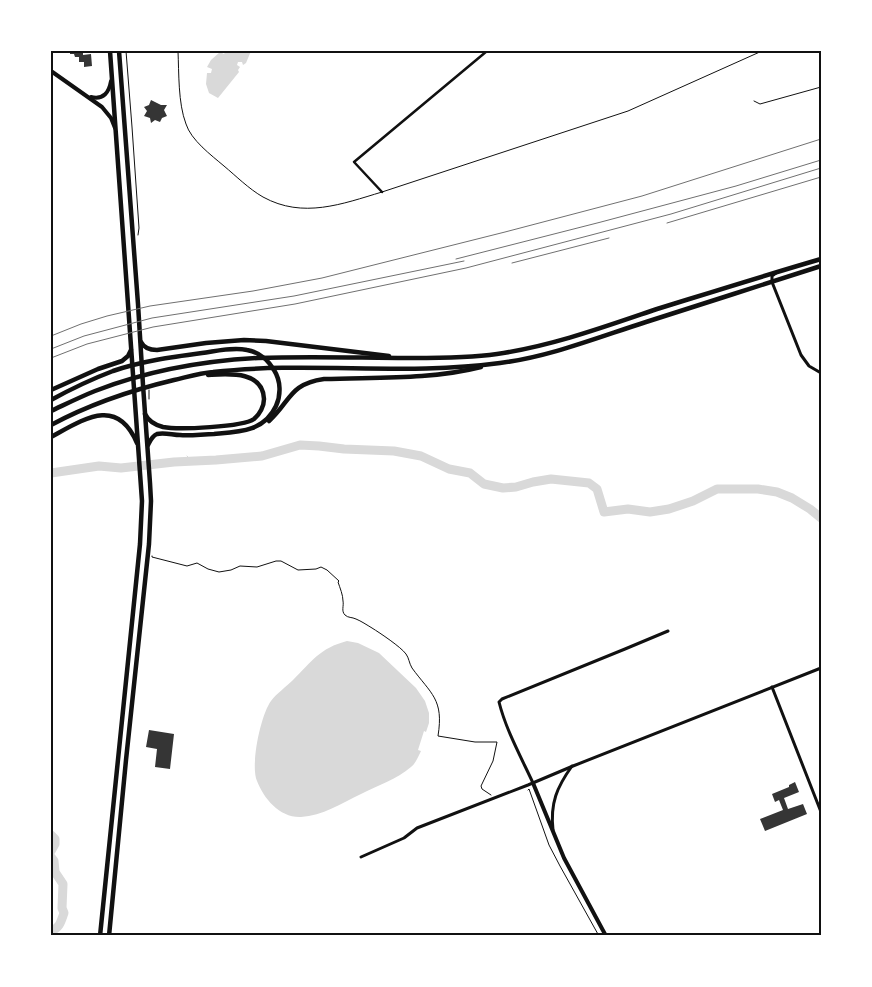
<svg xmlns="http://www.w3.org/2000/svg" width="872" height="987" font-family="Lato,sans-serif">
	<rect width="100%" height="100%" fill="#fff"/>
	<g fill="#d9d9d9">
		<polygon points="226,51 251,51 246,63 243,65 242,62 238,62 237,65 240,67 238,70 239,72 218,98 209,93 206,84 207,73 211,73 212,69 207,67 211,60 220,52 224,54"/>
		<path d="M 347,641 L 358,643 L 379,653 L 416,688 L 425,701 L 429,713 L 429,723 L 426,732 L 424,731 L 418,750 L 421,751 C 418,757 416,763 411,767 C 397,779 377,786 361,794 C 342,803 322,816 301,817 C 280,818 264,799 257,781 C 250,765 261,714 271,701 C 277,693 286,687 293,680 C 312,661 320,648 347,641 Z"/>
	</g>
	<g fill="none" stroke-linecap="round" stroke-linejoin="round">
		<polyline stroke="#d9d9d9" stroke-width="1" points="187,456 192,461"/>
		<g stroke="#d9d9d9" stroke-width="9">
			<polyline points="51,473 99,466 121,468 174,462 216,460 262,456 300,445 319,446 344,449 394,451 421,456 449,469 470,473 484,484 503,488 516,487 533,482 551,479 589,483 597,489 604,512 628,509 650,512 669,509 693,501 717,489 758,489 777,492 792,498 810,509 821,518"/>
			<polyline points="51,835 55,839 55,844 51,851"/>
			<path d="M 51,857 L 54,861 L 55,872 L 63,884 L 62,908 L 64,913 C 61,921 60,928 51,931"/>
		</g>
	</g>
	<g fill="#353535">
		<polygon points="70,51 83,51 83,55 91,54 92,66 84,67 84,62 79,62 79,57 75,57 74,54 70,54"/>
		<polygon points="151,100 161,105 167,105 164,110 167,116 162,118 160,122 155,120 151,123 150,118 144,116 147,111 144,107 149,105"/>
		<polygon points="149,730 174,734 170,769 155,767 157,749 146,747"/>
		<polygon points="795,782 799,792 784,798 788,809 803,804 807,814 765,831 760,819 783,810 779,800 775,802 772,794 789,787 789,785"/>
	</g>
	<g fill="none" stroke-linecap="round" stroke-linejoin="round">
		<g stroke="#111" stroke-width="1">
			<polyline points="126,51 132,127 139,228 138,235"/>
			<polyline points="149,390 149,399"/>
			<path d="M 152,556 L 152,557 L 187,566 L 197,563 L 208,569 L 219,572 L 231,570 L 240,566 L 257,567 L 276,561 L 281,561 L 298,570 L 316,569 L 321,567 L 327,570 L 339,581 L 338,582 C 340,588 343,595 343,601 C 344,606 341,611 345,615 C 348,618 352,617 356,619 C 361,621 367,625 372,628 C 380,633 401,647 406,654 C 409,658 409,663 412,668 C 431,694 444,699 438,736 L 475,742 L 497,742 L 493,761 L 481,786 L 482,789 L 491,795"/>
			<polyline points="528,790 529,789 549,845 560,866 599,936"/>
		</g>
		<g stroke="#111" stroke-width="1">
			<path d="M 178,51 C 179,73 178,103 186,124 C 191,140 211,155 224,166 C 236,176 249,189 263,197 C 303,219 342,204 382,192 L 628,111 L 762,51"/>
			<polyline points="754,101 760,104 821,87"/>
		</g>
		<polyline stroke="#111" stroke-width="2.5" points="382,192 354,162 487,51"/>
		<g stroke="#111" stroke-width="3">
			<polyline points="776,273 772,276 772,282 801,355 809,366 821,373"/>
			<polyline points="772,687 821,812"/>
			<path d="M 533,783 C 521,757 506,730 499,702 L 502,699 L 625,649 L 668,631"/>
			<path d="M 553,830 C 550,803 557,787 572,766"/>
			<polyline points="361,857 404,838 417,828 528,785 573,766 821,668"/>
		</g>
		<g stroke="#111" stroke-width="4">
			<polyline points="51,71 102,107 111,118 115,128"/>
			<path d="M 91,97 C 104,100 109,92 111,81"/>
			<polyline points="533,783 564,858 606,936"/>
		</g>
		<g stroke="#111" stroke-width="4.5">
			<path d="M 141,342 C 144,348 150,350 157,350 L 206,343 L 244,340 L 266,341 L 389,356"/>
			<polyline points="51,390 98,369 122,361 128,356 131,350"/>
			<path d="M 51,400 C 71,389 92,379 113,371 C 142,361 172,357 202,353 C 217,351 233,347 247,350 C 259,352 268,360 274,370 C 281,381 281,395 276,406 C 264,432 238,432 214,434 C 203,434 191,436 180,435 C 173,435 164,432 157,434 C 152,436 150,441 148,445"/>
			<path d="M 51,411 C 66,404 80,397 95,391 C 147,371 202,361 258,358 C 310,356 362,358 413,358 C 441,358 469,358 497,354 C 552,346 604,327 657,309 C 712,292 766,275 821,259"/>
			<path d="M 145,414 C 149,422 155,425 163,427 C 178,430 243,427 254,419 C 260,414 264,406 264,399 C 263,370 227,374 208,375"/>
			<path d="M 269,421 C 291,401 289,384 324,379 C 376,377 430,380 481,367"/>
			<path d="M 51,425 C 90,404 132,390 174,380 C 187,377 200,373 213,372 C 309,361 405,376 500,363 C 549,357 599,337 646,322 C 704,303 763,285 821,266"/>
			<path d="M 51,437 C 84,419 117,396 137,443"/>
			<polyline points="100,936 140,544 142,501 110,51"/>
			<polyline points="109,936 126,760 149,544 151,501 150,483 143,385 138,304 119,51"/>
		</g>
		<g stroke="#707070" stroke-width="1">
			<polyline points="667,223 821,177"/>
			<polyline points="456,259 601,222 736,186 821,160"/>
			<polyline points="512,263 609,238"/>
			<polyline points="51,336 81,324 107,316 150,306 253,291 322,278 505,232 642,196 821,139"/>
			<polyline points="51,349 84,336 152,318 294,296 464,261"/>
			<polyline points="51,358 87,344 153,327 295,304 466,268 671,214 821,168"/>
		</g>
	</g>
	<rect width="872" height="987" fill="none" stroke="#ffffff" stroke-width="105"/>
	<rect x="52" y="52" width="768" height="882" fill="none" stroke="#111" stroke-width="2"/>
</svg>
